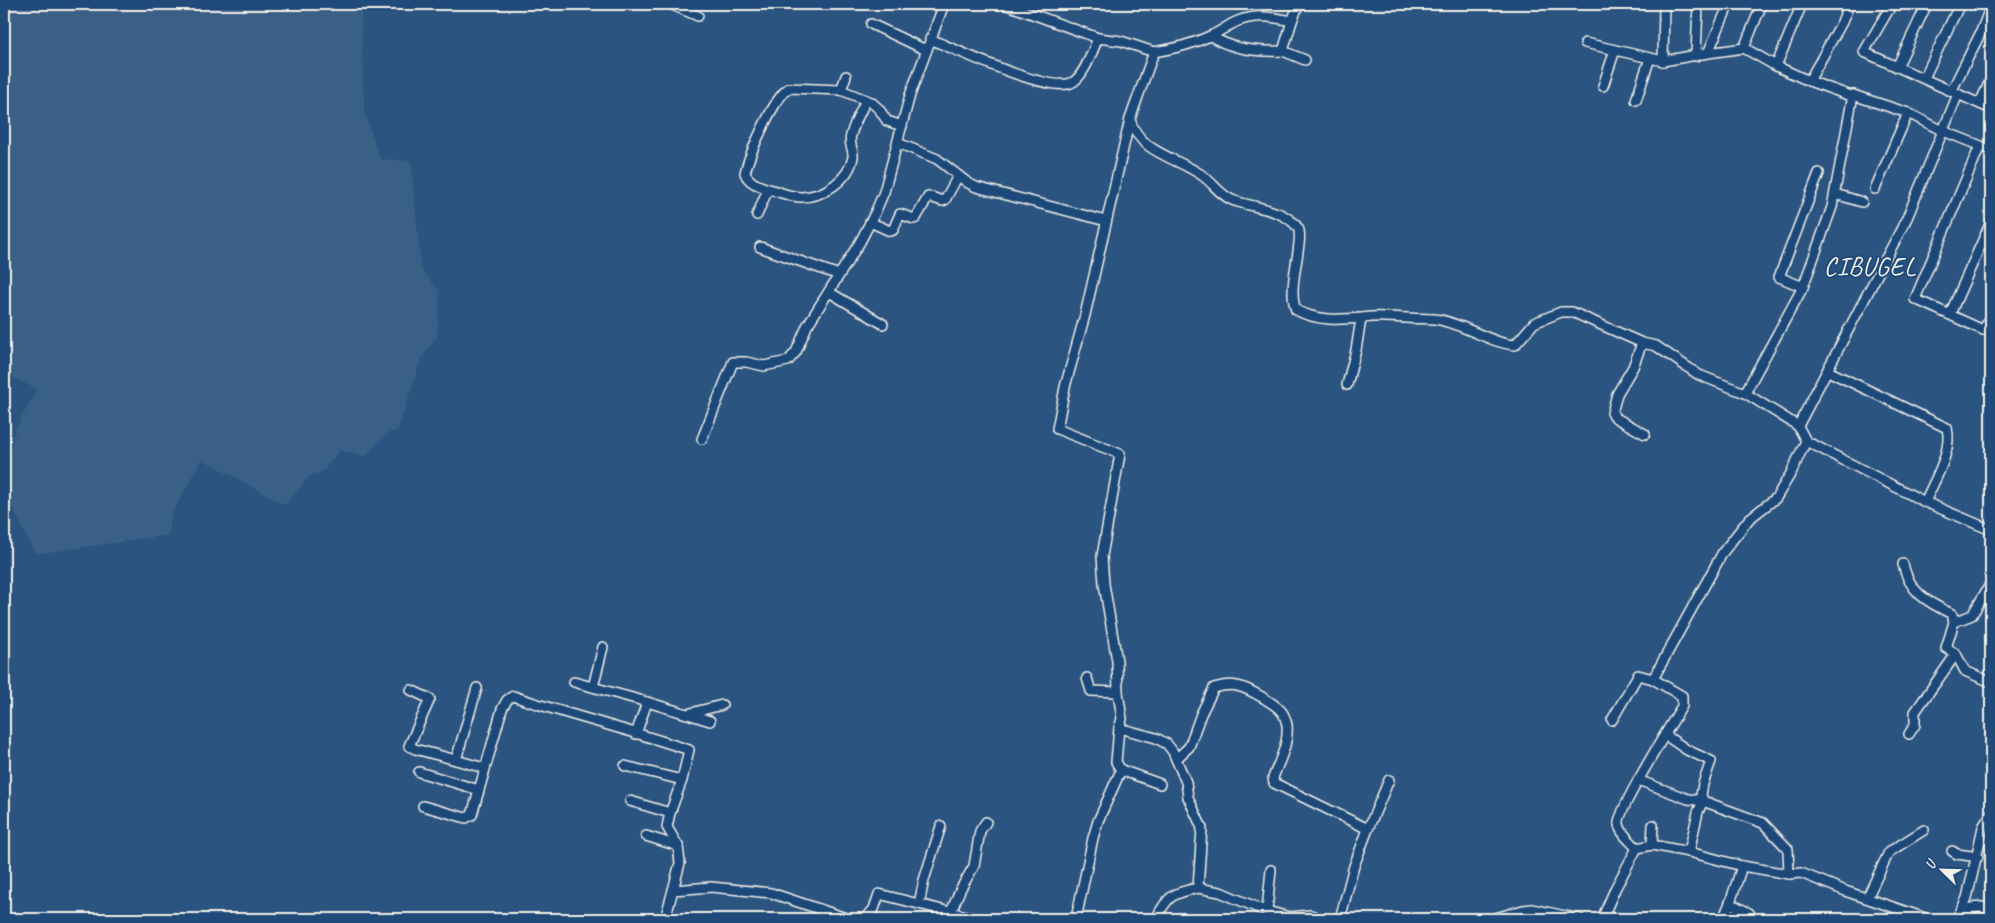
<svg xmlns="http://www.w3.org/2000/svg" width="1995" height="923" font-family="Caveat,sans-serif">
	<rect width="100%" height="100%" fill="#2c5481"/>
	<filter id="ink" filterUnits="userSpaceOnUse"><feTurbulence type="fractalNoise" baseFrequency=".02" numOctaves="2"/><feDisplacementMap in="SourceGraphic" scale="10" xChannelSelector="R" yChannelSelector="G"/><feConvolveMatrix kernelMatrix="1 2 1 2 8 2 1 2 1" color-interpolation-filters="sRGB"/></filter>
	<g filter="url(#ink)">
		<polygon fill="#3b6088" points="4,4 361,4 364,112 380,159 411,161 421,269 440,292 437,337 421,359 398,430 386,434 366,456 340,450 323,471 311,475 285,505 202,459 172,514 168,535 35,554 9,500 5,474 15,430 37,389 4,373"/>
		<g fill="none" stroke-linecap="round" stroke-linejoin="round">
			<g stroke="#f4f1e8" stroke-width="12">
				<g id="street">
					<polyline points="670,4 698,16"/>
					<polyline points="1005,4 1098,38 1121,41 1154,52"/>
					<path d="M 1299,4 L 1292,21 C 1273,17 1256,14 1238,21 C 1228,25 1220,32 1210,36 C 1193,44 1173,49 1154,52 L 1130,119 L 1085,315 L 1065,387 L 1057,429 L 1120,454 L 1102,556 L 1104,584 L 1117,661 L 1118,692 L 1122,719 L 1119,728 L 1156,738 L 1167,744 L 1173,752 L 1186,782 L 1188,797 L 1202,828 L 1198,888 L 1220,892 L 1263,910 L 1289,917 L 1311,915 L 1321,919"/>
					<polyline points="1892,4 1864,52 1991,109"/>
					<polyline points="1292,21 1283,51 1305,60"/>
					<polyline points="871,24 926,50"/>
					<path d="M 1211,36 C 1232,50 1258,52 1283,51"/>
					<path d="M 930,39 C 957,50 1047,93 1071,83 C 1084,78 1093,49 1098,38"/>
					<polyline points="1585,43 1663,61 1702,54 1708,53 1729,4"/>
					<polyline points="1744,48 1762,4"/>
					<polyline points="1708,53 1744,48 1776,66 1809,81"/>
					<polyline points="1696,56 1698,4"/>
					<polyline points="1663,61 1664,4"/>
					<polyline points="1776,66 1802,4"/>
					<polyline points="1897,67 1927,4"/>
					<polyline points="846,76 841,90 871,102 879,109 887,121 902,126"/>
					<polyline points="1924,78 1960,4"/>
					<polyline points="1603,86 1615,50"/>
					<polyline points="1952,90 1980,34 1991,6"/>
					<polyline points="1958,94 1907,218 1798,426 1806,441 1925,502 1991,530"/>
					<polyline points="1853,95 1908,113"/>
					<polyline points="1636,100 1650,58"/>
					<polyline points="1980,103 1991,79"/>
					<path d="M 1130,120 C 1141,154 1177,157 1203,176 C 1214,184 1219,194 1232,200 C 1252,208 1284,208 1298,228 C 1305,240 1286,287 1296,310 C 1320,323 1346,319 1372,317 C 1383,316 1395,318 1407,318 C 1416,319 1425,318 1434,319 C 1461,322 1489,343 1515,345 L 1534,323 L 1561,312 L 1572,312 L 1642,343 L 1656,346 L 1699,375 L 1745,393 L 1798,426"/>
					<polyline points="898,143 937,159 968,183 976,187 1106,221"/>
					<polyline points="1980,146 1915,299 1983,330 1991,317"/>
					<path d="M 768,189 C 778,191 791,197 801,197 C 823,197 849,180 853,157 C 854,150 848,143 851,135 C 854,123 861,111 866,100"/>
					<polyline points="1875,189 1908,113 1943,131 1991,150"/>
					<polyline points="1835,194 1862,202"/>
					<path d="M 757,215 L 768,189 C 758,185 749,183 745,173 C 749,155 774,97 789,88 L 841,90"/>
					<polyline points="870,222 890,231 893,230 900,214 914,219 916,218 928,197 931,197 942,201 945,200 958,176"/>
					<polyline points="760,247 839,275"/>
					<polyline points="1803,287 1779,277 1819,173"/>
					<polyline points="829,292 883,324"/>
					<polyline points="1950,314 1991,222"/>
					<polyline points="1642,343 1633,367 1617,394 1612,413 1616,418 1645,434"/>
					<path d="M 1828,371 L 1947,428 C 1953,451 1934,481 1925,502"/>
					<polyline points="1347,385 1356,350 1361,319"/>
					<polyline points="1745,393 1803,287 1832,207 1853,95 1851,96 1809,81 1842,22 1849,4"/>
					<polyline points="702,439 733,362 746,362 764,366 788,361 796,352 807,326 860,242 875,213 884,192 910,95 944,4"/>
					<path d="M 1806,441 L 1791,473 L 1776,498 L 1749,519 L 1723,552 L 1653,679 L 1682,696 L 1682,706 C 1672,723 1617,811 1619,824 C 1620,833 1631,842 1637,848 L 1652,845 L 1689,852 L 1742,866 L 1789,874 L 1801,873 L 1848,892 L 1928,919"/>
					<path d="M 1903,564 C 1909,592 1927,602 1952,614 L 1954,622 L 1946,648 L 1956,654 L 1915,712 L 1915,725 L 1909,734"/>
					<polyline points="1954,622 1972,615 1991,583"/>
					<polyline points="1956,654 1965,671 1991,682"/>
					<polyline points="1087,678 1091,691 1118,692"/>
					<polyline points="574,682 647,702 636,734"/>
					<polyline points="593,687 603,647"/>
					<polyline points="477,688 456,760 484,768"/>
					<polyline points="411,690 430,699 409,746 415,749 456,760"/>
					<polyline points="647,702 687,714 722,705"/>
					<polyline points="688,714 710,721"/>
					<polyline points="1612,720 1638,675 1653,679"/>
					<polyline points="1119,728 1116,762 1121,770 1160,784"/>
					<polyline points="1665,735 1687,750 1711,761 1703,784 1701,795 1703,801 1698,812 1689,852"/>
					<path d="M 1176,759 L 1189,747 L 1201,714 L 1214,688 C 1222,686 1229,684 1237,686 C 1248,688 1274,703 1281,711 C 1285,715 1286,721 1287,725 C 1289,744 1279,761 1273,778 L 1274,783 L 1368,829 L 1354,866 L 1340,919"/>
					<polyline points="625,766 682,780"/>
					<polyline points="419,772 479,790"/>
					<polyline points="1638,780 1688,799 1703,801 1763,823 1788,849 1789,874"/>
					<polyline points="630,801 670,813"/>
					<path d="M 423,806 L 466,818 L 472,815 L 502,709 L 507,700 L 513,696 C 571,716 631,730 689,750 L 682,780 L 670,813 L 667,827 L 678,846 L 680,863 L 673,890"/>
					<polyline points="1368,829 1389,780"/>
					<polyline points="646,836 678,846"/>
					<polyline points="1652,845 1653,825"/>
					<polyline points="1952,851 1957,854 1978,857"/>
					<polyline points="1742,866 1730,903 1749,913 1753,919"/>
					<polyline points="1867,898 1889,852 1924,830"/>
					<polyline points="919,904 924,880 941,826"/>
					<polyline points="1963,909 1981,907 1991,909"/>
					<polyline points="1267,910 1271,870"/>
					<polyline points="951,912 960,890 974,866 980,831 986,822"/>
					<polyline points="1602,916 1621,919"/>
					<polyline points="665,919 673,890 711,887 771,893 849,919"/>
					<polyline points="868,919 868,916 874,909 879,894 978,919"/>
					<polyline points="1076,919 1093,838 1098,821 1121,770"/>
					<path d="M 1156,919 C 1168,895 1173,893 1198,888"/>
					<polyline points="1492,919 1523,910 1532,909 1580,919"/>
					<polyline points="1602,919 1616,887 1637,848"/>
					<polyline points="1723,919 1730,903"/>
					<polyline points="1957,919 1967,898 1983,827 1991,814"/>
				</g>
			</g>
			<use href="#street" stroke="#1f4a7a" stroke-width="9"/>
		</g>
	</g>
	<g text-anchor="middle" stroke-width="4" stroke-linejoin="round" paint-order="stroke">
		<g font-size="26" letter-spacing="1" fill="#f4f1e8" stroke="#1f4a7a">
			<text x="1870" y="275">CIBUGEL</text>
		</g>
	</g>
	<rect width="1995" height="923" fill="none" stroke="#1f4a7a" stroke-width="20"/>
	<rect x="10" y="10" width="1975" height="903" fill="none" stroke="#f4f1e8" stroke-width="2" filter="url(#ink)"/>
	<g transform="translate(1942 870) rotate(293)" stroke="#1f4a7a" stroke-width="4" paint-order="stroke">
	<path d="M0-4L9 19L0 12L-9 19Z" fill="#f4f1e8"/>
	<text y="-8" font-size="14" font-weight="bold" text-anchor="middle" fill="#f4f1e8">U</text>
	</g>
</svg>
